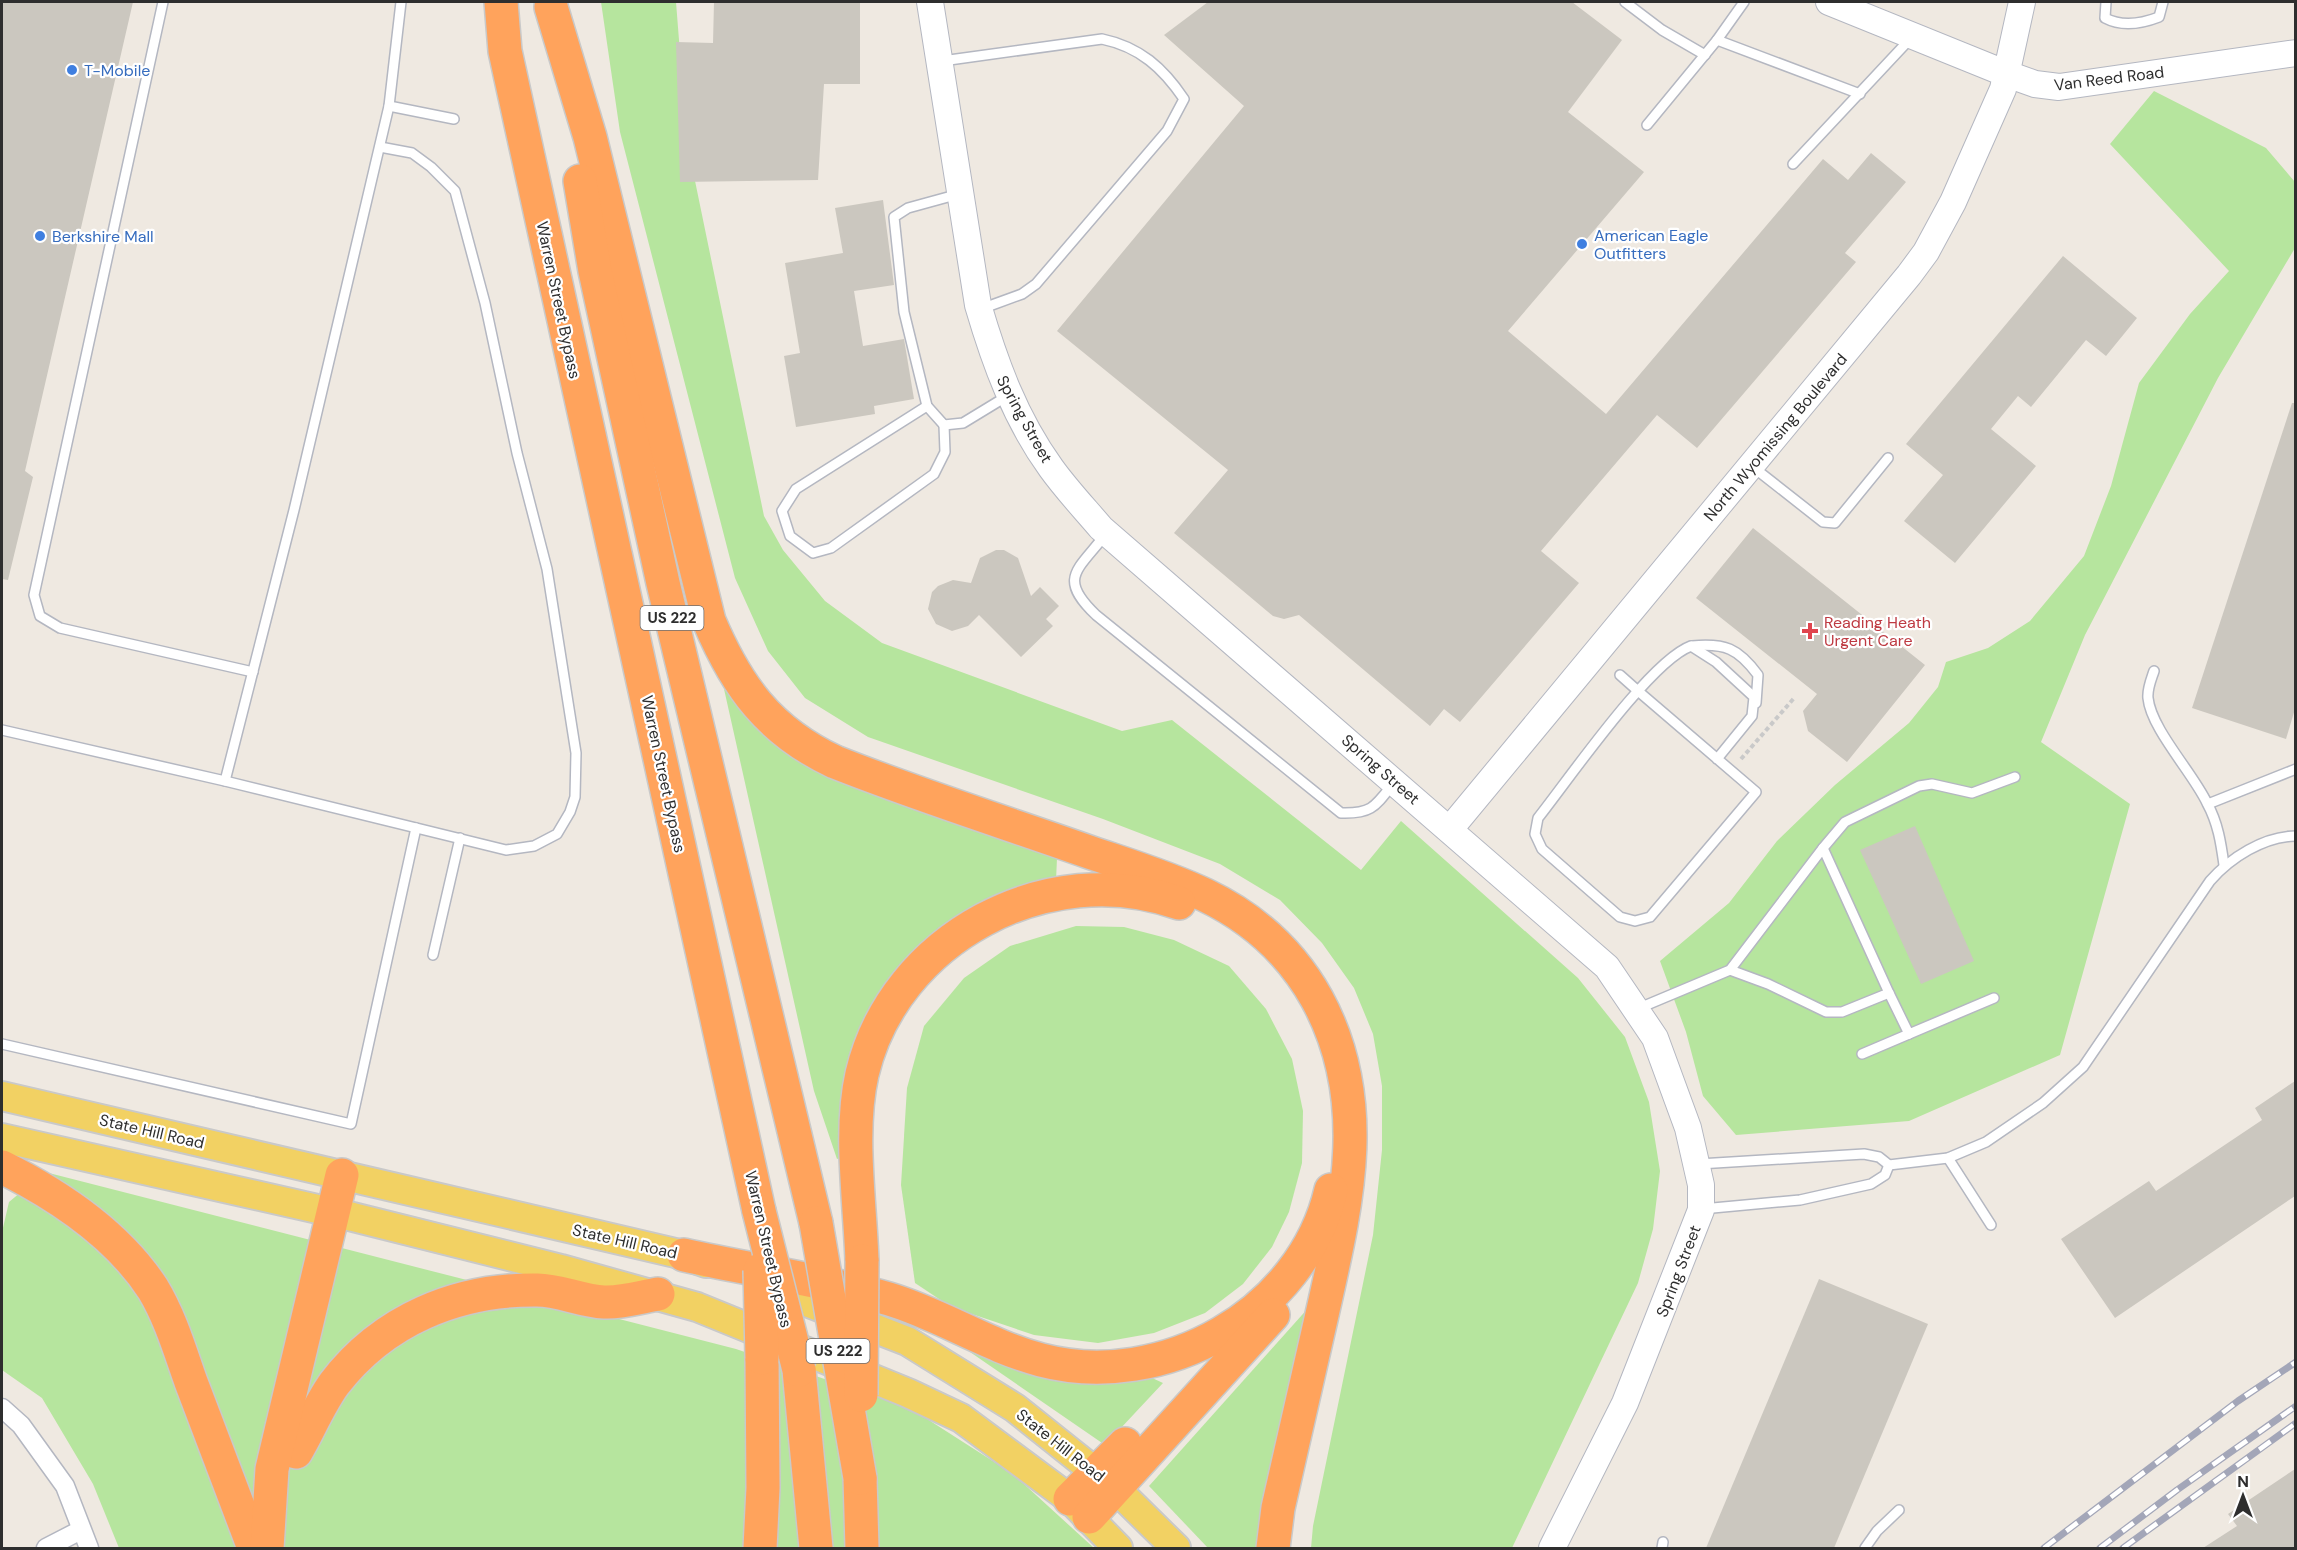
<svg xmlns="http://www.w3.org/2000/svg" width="2297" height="1550" font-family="'DM Sans',sans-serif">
	<rect width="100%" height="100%" fill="#efe9e1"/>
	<g fill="#b6e59e">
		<polygon points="601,2 676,2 687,142 764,516 783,550 825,601 882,643 1122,731 1172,720 1361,870 1401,821 1578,978 1625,1037 1649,1102 1660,1171 1653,1229 1638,1283 1512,1548 1311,1548 1313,1526 1373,1235 1382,1150 1382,1086 1373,1034 1354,988 1322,943 1280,900 1220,864 1103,819 868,737 805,698 768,651 735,578 620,132"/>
		<polygon points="2154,91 2266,148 2295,182 2295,248 2218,378 2085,635 2041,742 2130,804 2060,1055 1909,1121 1736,1135 1703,1096 1686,1032 1660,961 1729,903 1777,841 1835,785 1909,723 1938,687 1946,662 1988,648 2030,621 2084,556 2111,486 2139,383 2190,314 2229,271 2110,144"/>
		<polygon points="724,689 752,722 1057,858 1056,881 905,965 846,1156 837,1159 814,1091"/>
		<polygon points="1076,926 1124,927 1174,940 1229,966 1266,1009 1292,1059 1303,1111 1302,1163 1289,1212 1272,1247 1243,1284 1205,1313 1154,1333 1098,1343 1034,1335 951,1307 915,1283 901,1185 907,1088 924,1026 964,978 1010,946"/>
		<polygon points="45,1172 736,1349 910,1408 1013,1474 1094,1548 119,1548 93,1484 42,1398 2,1370 2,1232 9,1202"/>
		<polygon points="1310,1306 1258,1548 1208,1548 1149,1486"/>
		<polygon points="970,1352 1041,1378 1098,1383 1150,1377 1163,1383 1105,1445"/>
	</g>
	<g fill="#cbc7bf">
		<polygon points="2,2 133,2 25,471 33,477 8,580 2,579"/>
		<polygon points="714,2 860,2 860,84 824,84 818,180 680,182 676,42 713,43"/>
		<polygon points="1208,2 1572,2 1622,40 1568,112 1644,172 1508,331 1606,414 1823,159 1848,180 1871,153 1906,182 1845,253 1856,262 1697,448 1657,415 1541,551 1579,583 1460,722 1444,709 1430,726 1299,615 1284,619 1273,616 1174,533 1228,470 1057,331 1244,106 1164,35"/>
		<polygon points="883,200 894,285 854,291 863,346 904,339 914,399 874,406 875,414 796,427 784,356 800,353 785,263 843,253 835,208"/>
		<polygon points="2063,256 2137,318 2106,356 2086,340 2031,407 2018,396 1991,429 2036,466 1955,563 1904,521 1943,475 1906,444"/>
		<polygon points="2292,403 2295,403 2295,709 2286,739 2192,708"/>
		<polygon points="1753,528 1925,665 1847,762 1808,731 1803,711 1817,694 1696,598"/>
		<polygon points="996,550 1004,550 1018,558 1031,596 1040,587 1059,606 1046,619 1053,626 1021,657 979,615 968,626 952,631 936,624 928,609 932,592 938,586 953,580 971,583 980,558"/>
		<polygon points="1915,826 1974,961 1921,984 1860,850"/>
		<polygon points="2295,1081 2295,1196 2115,1318 2061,1239 2149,1181 2156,1191 2262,1120 2255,1108"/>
		<polygon points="1819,1279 1928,1324 1834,1548 1706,1548"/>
		<polygon points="2295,1469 2295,1548 2203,1548 2237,1526 2228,1514"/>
	</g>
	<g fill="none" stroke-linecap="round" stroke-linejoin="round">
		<g stroke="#b4b7c1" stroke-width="12">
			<g id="lane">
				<polyline points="163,2 34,595 40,616 60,628 253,672"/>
				<polyline points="1625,2 1662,30 1705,55"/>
				<path d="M 2106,2 L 2105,18 C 2122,27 2141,24 2159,17 L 2163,2"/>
				<polyline points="1717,40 1744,2"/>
				<path d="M 942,61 L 1102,39 C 1140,47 1163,68 1184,99 L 1167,131 L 1036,284 L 1022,294 L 981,309"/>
				<polyline points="389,106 454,119"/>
				<polyline points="1647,125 1717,40 1860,94"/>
				<polyline points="1793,164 1911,38"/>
				<polyline points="959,194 908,208 894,217 904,312 927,406 944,425 963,423 1009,395"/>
				<polyline points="927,406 796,489 782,511 790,536 813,553 831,548 934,474 945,452 944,425"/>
				<polyline points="1753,467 1823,522 1835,523 1888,458"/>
				<path d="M 1105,535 C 1078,570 1057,578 1096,615 L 1341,813 C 1371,814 1375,807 1392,785"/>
				<path d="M 1692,646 C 1725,643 1738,648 1758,675 L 1756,703"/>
				<path d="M 2154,671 C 2151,680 2147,689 2148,698 C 2151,729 2193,773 2207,803 C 2218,823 2221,843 2224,865"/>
				<path d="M 1620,675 L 1638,691 L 1756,792 L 1650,917 L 1635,921 L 1620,917 L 1542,849 L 1535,834 L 1538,818 C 1569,779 1650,661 1691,646 L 1716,662 L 1754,697 L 1752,716 L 1717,759"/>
				<polyline points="2,730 225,781 506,850 534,846 557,834 570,812 575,797 576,753 547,569 517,453 485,303 455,191 431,167 412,153 380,147"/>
				<polyline points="225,781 294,510 389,106 401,2"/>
				<polyline points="2208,804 2296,769"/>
				<polyline points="1823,848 1845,822 1919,786 1932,784 1972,793 2015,777"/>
				<polyline points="433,955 460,838"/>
				<polyline points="1889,993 1909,1034 1994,998"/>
				<polyline points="1637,1009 1730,970 1768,984 1826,1012 1842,1012 1889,993 1823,848 1730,970"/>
				<polyline points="2,1044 351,1124 416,828"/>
				<polyline points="1862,1054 1909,1034"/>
				<polyline points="1948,1158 1991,1225"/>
				<path d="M 1699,1164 L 1864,1154 L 1879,1157 L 1889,1165 L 1948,1158 L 1986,1142 L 2043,1103 L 2083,1067 L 2210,881 C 2230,858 2264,836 2296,836"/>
				<polyline points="1702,1209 1800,1200 1871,1184 1885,1175 1889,1165"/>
				<polyline points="1662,1548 1663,1542"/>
				<polyline points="1865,1548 1877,1531 1899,1510"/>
			</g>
		</g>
		<g stroke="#b4b7c1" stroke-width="21">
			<g id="street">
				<polyline points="2,1408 21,1425 65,1486 89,1548"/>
				<polyline points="46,1548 81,1530"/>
			</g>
		</g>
		<g stroke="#b4b7c1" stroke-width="28">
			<g id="secondary">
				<path d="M 930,2 L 978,305 C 995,363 1015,418 1051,468 C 1066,489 1084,508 1101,528 L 1607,967 L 1655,1038 L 1688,1128 L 1701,1185 L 1701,1210 L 1625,1403 L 1552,1548"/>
				<polyline points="1829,2 2007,74 2035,84 2059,87 2296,53"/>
				<polyline points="1450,829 1909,275 1926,252 1953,202 2003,89 2022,2"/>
			</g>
		</g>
		<g stroke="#c9c9c9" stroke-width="32">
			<g id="primary">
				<polyline points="2,1096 684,1255 706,1263"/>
				<polyline points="2,1138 353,1217 561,1269 697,1307 908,1393 961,1418 1070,1499 1118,1548"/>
				<polyline points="763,1285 907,1341 1015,1408 1114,1487 1176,1548"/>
			</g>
		</g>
		<g stroke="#c9c9c9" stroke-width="36">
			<g id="highway">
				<polyline points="501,2 505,51 759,1211"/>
				<path d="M 551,7 L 590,137 L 709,621 C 737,687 769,731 835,762 C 918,795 1004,822 1089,852 C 1127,865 1167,877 1205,895 C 1253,918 1291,952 1317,999 C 1374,1103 1345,1211 1321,1319 C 1307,1382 1292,1445 1278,1508 L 1273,1548"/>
				<polyline points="580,181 595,271 663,583 816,1223"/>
				<path d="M 2,1167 C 58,1195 118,1235 153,1289 C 170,1317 180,1351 191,1382 C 212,1437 233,1493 254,1548"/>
				<path d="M 684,1255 C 751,1270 823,1280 889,1299 C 940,1314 988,1346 1041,1360 C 1163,1392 1303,1313 1331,1190"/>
				<path d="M 862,1261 C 860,1202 849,1131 862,1074 C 894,938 1048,856 1179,903"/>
				<polyline points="799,1370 816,1548"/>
				<path d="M 296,1452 C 309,1430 319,1405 334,1384 C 383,1320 457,1289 537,1290 C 560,1290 581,1301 604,1302 C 621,1303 641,1297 658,1294"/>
				<polyline points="860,1478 862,1548"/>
				<polyline points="1070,1499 1125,1444"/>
				<polyline points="1089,1517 1273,1315"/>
				<polyline points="267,1548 272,1469 342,1175"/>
				<polyline points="760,1548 763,1488 762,1358"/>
			</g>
		</g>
		<polyline stroke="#c9c9c9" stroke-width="4" stroke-dasharray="4.5 3" stroke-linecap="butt" points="1741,759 1795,697"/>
		<use href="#lane" stroke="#fff" stroke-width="9"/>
		<use href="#street" stroke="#fff" stroke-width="18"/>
		<use href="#secondary" stroke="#fff" stroke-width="26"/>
		<use href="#primary" stroke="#f2d163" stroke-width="28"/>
		<use href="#highway" stroke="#ffa35c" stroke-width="33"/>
		<g stroke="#a3a6b8" stroke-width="7">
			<g id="rail">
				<polyline points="2044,1548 2238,1401 2296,1362"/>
				<polyline points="2100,1548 2177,1490 2296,1406"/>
				<polyline points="2123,1548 2296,1423"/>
			</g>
		</g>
		<use href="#rail" stroke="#fff" stroke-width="4.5" stroke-dasharray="14" stroke-linecap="butt"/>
		<g stroke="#c9c9c9" stroke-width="36" stroke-linecap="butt">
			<g id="highway-bridge">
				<polyline points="759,1211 799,1370"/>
				<polyline points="816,1223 860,1478"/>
				<polyline points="760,1270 762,1358"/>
				<polyline points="861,1395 862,1261"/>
			</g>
		</g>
		<use href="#highway-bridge" stroke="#ffa35c" stroke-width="33"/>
	</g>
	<g fill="#3f7fe0" stroke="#fff" stroke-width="2">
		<circle cx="72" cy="70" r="6"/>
		<circle cx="40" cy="236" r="6"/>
		<circle cx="1582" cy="244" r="6"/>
	</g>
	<path fill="#e0444e" stroke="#fff" stroke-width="2" d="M1807 622h6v6h6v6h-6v6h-6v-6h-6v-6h6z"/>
	<g text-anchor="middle" stroke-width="4.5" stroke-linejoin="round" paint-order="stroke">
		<g fill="#fff" stroke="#6d6d6d" stroke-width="1.5">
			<rect x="640.5" y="606" width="63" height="24" rx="4.5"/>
			<rect x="806.5" y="1339" width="63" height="24" rx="4.5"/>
		</g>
		<g font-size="15" font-weight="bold" fill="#2e2e2e">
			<text x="672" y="623">US 222</text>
			<text x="838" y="1356">US 222</text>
		</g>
		<g font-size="16" fill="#366cbe" stroke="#fff" text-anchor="start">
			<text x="84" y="76">T-Mobile</text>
			<text x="1594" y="241">American Eagle<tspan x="1594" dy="18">Outfitters</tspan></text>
			<text x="52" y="242">Berkshire Mall</text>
		</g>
		<g font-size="16" fill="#2e2e2e" stroke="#fff">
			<text transform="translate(2109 78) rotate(-7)" y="6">Van Reed Road</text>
			<text transform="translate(559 300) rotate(78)" y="6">Warren Street Bypass</text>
			<text transform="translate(1025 419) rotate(61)" y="6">Spring Street</text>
			<text transform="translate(1775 437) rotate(-50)" y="6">North Wyomissing Boulevard</text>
			<text transform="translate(1381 769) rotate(41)" y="6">Spring Street</text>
			<text transform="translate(664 774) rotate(78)" y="6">Warren Street Bypass</text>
			<text transform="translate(152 1131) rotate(13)" y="6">State Hill Road</text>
			<text transform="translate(625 1241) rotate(13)" y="6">State Hill Road</text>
			<text transform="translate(769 1249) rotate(77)" y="6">Warren Street Bypass</text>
			<text transform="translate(1678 1271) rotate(-69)" y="6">Spring Street</text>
			<text transform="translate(1061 1445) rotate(38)" y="6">State Hill Road</text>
		</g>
		<g font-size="16" fill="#be3a42" stroke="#fff" text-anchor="start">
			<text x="1824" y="628">Reading Heath<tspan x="1824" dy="18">Urgent Care</tspan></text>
		</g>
	</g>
	<rect width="2297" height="1550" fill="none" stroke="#2e2e2e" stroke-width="6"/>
	<g transform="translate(2243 1496)" stroke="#ffffff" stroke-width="4.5" paint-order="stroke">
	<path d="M0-4.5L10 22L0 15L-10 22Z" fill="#2e2e2e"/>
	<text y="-9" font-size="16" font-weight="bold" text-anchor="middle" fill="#2e2e2e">N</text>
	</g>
</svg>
